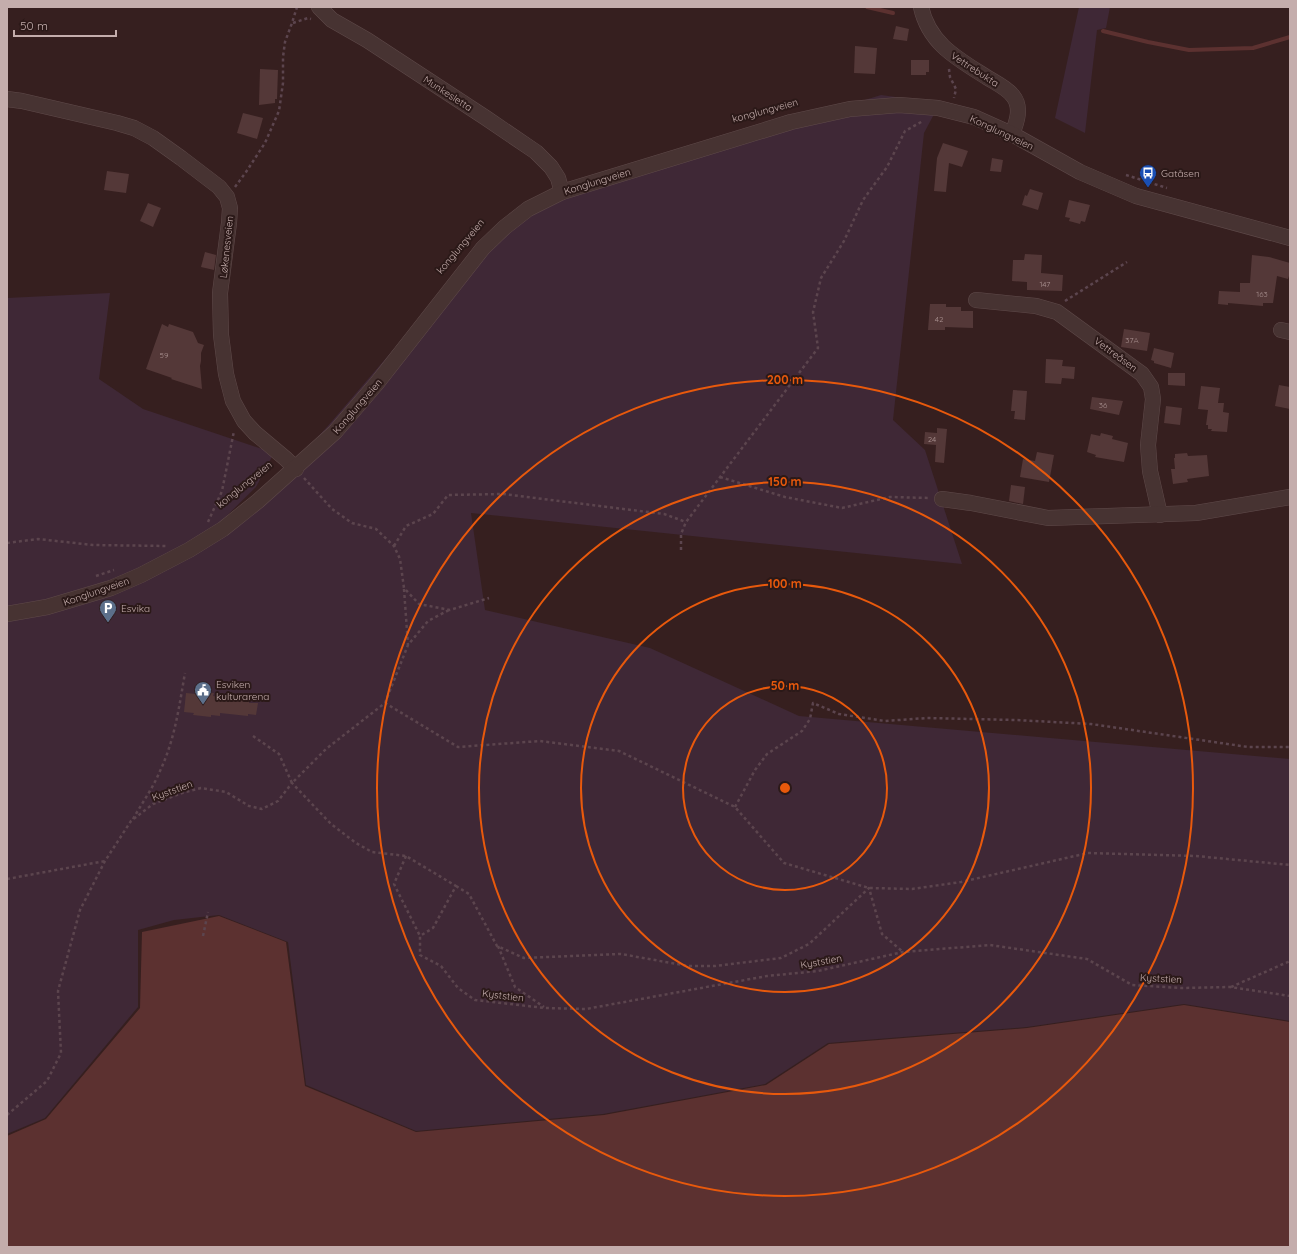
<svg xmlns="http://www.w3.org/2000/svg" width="1297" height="1254" font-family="Quicksand,sans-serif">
	<rect width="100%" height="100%" fill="#361f1f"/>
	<g fill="#3f2836">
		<polygon points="1079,7 1110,7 1106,28 1097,30 1085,133 1055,118"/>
		<polygon points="881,95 940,103 924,133 893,420 925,450 962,564 471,513 485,610 650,648 799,716 1290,759 1290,1021 1184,1004 1027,1027 828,1043 765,1084 603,1114 416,1131 306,1085 288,942 219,915 174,920 138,930 138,1007 45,1118 7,1134 7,298 110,293 99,379 143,409 274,453 256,487 193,549 260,499 327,427 483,245 529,211 596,183"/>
	</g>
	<polygon fill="#5c3130" points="219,916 286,942 305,1086 416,1132 604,1115 766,1085 829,1044 1027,1028 1184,1005 1290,1022 1290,1247 7,1247 7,1136 46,1119 140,1008 142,932"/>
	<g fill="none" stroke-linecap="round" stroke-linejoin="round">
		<g stroke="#5c3130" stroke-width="4">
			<polyline points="867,7 893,13"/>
			<polyline points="1103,31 1148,42 1189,50 1253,48 1290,37"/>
		</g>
	</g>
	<g fill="#543838">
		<polygon points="896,26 909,29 907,41 893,39"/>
		<polygon points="855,46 877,48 875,74 854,73"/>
		<polygon points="911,60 929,60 929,72 926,72 926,75 911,75"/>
		<polygon points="260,69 278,70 277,99 275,99 275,103 259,105"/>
		<polygon points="243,113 263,118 257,139 237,133"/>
		<polygon points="943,143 968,151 962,167 949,163 946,192 934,191 937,158"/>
		<polygon points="992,158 1003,160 1001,172 990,171"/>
		<polygon points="107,171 129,174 126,193 104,190"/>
		<polygon points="1030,189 1043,193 1038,210 1022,205 1025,195 1027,196"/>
		<polygon points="1069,200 1090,205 1085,222 1081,221 1080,224 1069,221 1070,218 1065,217"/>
		<polygon points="148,203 161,208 153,227 140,221"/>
		<polygon points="205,252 216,255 214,270 201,267"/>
		<polygon points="1025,254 1042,255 1041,273 1063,275 1062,291 1027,290 1027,282 1012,281 1013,260 1024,260"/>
		<polygon points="1252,255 1269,257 1290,263 1290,273 1288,279 1277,276 1273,303 1263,303 1263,306 1228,303 1228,305 1218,304 1219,291 1240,292 1240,283 1250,283"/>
		<polygon points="930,304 946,304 946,307 961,307 961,311 973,311 973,328 945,327 945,330 928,330"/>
		<polygon points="162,324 168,327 169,324 193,332 198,343 204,345 201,353 201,361 200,366 202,389 171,379 172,378 146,369"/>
		<polygon points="1124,329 1150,333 1147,351 1121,347"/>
		<polygon points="1154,348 1174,353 1171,368 1154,363 1154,361 1151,360"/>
		<polygon points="1046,359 1063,360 1062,366 1075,367 1074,379 1062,378 1061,384 1045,383"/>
		<polygon points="1168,373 1185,373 1185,386 1168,385"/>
		<polygon points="1279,385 1290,387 1290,409 1275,406"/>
		<polygon points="1201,386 1220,388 1218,403 1224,403 1223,412 1229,413 1227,432 1211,431 1212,429 1208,429 1208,425 1206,425 1208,410 1198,409"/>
		<polygon points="1013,390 1027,391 1025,420 1014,419 1015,411 1011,411"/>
		<polygon points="1092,397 1123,401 1119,415 1090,409"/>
		<polygon points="1166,406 1182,408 1180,425 1164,423"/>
		<polygon points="937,428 947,429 944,463 935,462 936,445 924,444 925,432 937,433"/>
		<polygon points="1101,433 1113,436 1112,439 1128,443 1124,462 1095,457 1096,455 1087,452 1091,434 1100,436"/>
		<polygon points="1037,452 1054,455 1049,482 1020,477 1023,459 1035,461"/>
		<polygon points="1187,453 1188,456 1207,455 1209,476 1187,479 1188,482 1173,484 1171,469 1175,469 1174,458 1175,458 1175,454"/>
		<polygon points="1011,485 1025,487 1023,504 1009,501"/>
		<polygon points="196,692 214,693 213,696 249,700 249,703 258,703 256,715 248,714 248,716 220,713 220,716 211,715 211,717 193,715 194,713 184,712 186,693 196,694"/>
	</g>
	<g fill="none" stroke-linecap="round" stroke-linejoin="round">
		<g stroke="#5f4a4a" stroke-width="16">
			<g id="minor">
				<polyline points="319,7 332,20 367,40 486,118 536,152 551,167 558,178 562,192"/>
				<path d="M 921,7 C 929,44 958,59 988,78 C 996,83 1007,88 1013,96 C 1022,107 1017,122 1012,134"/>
				<polyline points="7,99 22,101 117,123 134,128 153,138 181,158 219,187 227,197 230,208 229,223 220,293 221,335 226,374 233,401 244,421 255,433 286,459 296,469"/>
				<polyline points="976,300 1036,306 1057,312 1142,374 1151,387 1153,399 1148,445 1150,471 1160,515"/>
				<polyline points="1281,330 1290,332"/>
				<polyline points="942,499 971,503 1048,518 1196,513 1290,497"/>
				<polyline points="7,614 47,607 111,588 141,575 189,550 223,529 258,501 335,432 377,383 483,248 505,227 528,209 562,192 791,122 850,109 899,105 938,108 974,117 1012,134 1080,172 1136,196 1290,238"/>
			</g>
		</g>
		<g stroke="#5c454e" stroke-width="2.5" stroke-dasharray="3 3" stroke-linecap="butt">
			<polyline points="293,23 308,18 311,19"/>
			<polyline points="949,69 950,77 956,89 954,98"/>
			<polyline points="1126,175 1167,188"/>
			<polyline points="235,187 246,172 265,143 279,111 283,83 283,57 285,42 292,23 297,7"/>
			<polyline points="1065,301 1127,262"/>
			<polyline points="720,477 785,497 842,508 890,497 930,498"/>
			<polyline points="304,478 332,509 352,523 376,529 394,546 400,559 404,588 419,604 450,610 489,598"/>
			<polyline points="208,522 222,491 234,431"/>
			<polyline points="7,543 38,539 93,545 166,546"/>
			<polyline points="394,546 406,526 433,514 448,495 503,494 664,514 686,522"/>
			<polyline points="681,550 681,534 686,522 818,348 813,312 821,278 844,241 863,200 887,167 905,131 923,121"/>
			<polyline points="96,576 114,570"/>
			<polyline points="404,589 408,645"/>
			<polyline points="385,703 408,645 428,621 449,610"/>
			<polyline points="253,736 279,754 292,783 326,749 385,703 458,747 540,741 619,751 735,807 784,863 869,888 912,889 961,882 1088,853 1196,856 1290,865"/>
			<polyline points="735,807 755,770 767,754 802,731 810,719 813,703 839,714 885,721 927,718 1016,720 1091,724 1248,747 1290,747"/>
			<path d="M 133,819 C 142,803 153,788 160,771 C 175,739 179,707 185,673"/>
			<polyline points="406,856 394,884 420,936"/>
			<polyline points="7,879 105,861"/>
			<polyline points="456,886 469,894 497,946 524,958 621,954 688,966 715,966 781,958 809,944 869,888 882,934 903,952"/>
			<polyline points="203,936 208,912"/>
			<polyline points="498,946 515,987 544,1007"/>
			<polyline points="1231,987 1290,961"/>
			<polyline points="7,1115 47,1081 61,1053 58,991 80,910 105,861 131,821 153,804 182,793 201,788 226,792 249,806 262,809 278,801 292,783 331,824 356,843 372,852 406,856 456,886 433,928 420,936 420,955 441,966 458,988 475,1000 545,1008 586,1009 767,976 818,971 903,952 990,945 1087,959 1132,985 1181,988 1230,987 1290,996"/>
		</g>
		<use href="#minor" stroke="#473332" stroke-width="15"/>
	</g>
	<g fill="none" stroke="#e8590c" stroke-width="2">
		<circle cx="785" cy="788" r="102"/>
		<circle cx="785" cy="788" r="204"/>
		<circle cx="785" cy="788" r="306"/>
		<circle cx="785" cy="788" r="408"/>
	</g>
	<defs>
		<g id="bus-pin" transform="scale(0.9)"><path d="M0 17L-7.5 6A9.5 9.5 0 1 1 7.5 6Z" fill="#1a4fb4" stroke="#2b1918"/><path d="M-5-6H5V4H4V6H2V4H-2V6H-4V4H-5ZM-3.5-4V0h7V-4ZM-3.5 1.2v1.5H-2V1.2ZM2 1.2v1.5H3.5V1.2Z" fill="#fff"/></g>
		<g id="parking-pin" transform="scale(0.9)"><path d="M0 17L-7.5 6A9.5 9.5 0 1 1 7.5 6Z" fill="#5c6f8a" stroke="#2b1918"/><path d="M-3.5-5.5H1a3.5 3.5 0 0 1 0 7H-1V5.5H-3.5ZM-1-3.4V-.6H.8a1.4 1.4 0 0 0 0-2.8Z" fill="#fff"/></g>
		<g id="civic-pin" transform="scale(0.9)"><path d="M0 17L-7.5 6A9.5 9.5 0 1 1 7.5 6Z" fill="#5c6f8a" stroke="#2b1918"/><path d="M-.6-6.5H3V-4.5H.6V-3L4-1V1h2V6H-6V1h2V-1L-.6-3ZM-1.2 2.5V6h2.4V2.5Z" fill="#fff"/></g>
	</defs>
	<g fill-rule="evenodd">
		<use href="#bus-pin" x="1148" y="173"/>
		<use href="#parking-pin" x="108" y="608"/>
		<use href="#civic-pin" x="203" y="690"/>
	</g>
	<g text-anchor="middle" stroke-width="4" stroke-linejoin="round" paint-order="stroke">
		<g font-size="8" fill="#a8908f">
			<text x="1045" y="287">147</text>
			<text x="1262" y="297">163</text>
			<text x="939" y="322">42</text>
			<text x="1132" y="343">37A</text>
			<text x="164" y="358">59</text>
			<text x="1103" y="408">36</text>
			<text x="932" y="442">24</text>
		</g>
		<g font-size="10" fill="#c4adac" stroke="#2b1918">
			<text transform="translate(975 69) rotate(33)" y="4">Vettrebukta</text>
			<text transform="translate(448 93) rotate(33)" y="4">Munkesletta</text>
			<text transform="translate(765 110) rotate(-15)" y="4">konglungveien</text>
			<text transform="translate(1002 132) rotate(25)" y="4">Konglungveien</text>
			<text transform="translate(597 181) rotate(-17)" y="4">Konglungveien</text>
			<text transform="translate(460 246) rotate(-50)" y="4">konglungveien</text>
			<text transform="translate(226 247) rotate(-84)" y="4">Løkenesveien</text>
			<text transform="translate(1116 354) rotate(36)" y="4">Vettreåsen</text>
			<text transform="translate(357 406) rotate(-49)" y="4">Konglungveien</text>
			<text transform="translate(244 484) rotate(-39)" y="4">konglungveien</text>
			<text transform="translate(96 591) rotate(-19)" y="4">Konglungveien</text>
			<text transform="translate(172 790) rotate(-20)" y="4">Kyststien</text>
			<text transform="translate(821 961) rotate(-10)" y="4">Kyststien</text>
			<text transform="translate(1161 978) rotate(3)" y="4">Kyststien</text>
			<text transform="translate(503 995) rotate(7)" y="4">Kyststien</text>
		</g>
		<g font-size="10" fill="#c4adac" stroke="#2b1918" text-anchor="start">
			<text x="1161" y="177">Gatåsen</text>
			<text x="121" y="612">Esvika</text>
			<text x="216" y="688">Esviken<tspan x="216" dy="12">kulturarena</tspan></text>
		</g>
	</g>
	<circle cx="785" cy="788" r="6" fill="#e8590c" stroke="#2b1918" stroke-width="2"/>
	<g font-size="12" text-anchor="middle" font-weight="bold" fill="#e8590c" stroke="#2b1918" stroke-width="4" stroke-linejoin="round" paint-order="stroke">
		<text x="785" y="384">200 m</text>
		<text x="785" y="486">150 m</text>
		<text x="785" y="588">100 m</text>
		<text x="785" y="690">50 m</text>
	</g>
	<rect width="1297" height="1254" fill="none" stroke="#c4adac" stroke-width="16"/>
	<path d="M14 30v6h102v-6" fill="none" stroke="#c4adac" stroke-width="2"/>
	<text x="20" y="30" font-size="12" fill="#c4adac" stroke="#2b1918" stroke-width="3" paint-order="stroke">50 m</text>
</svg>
